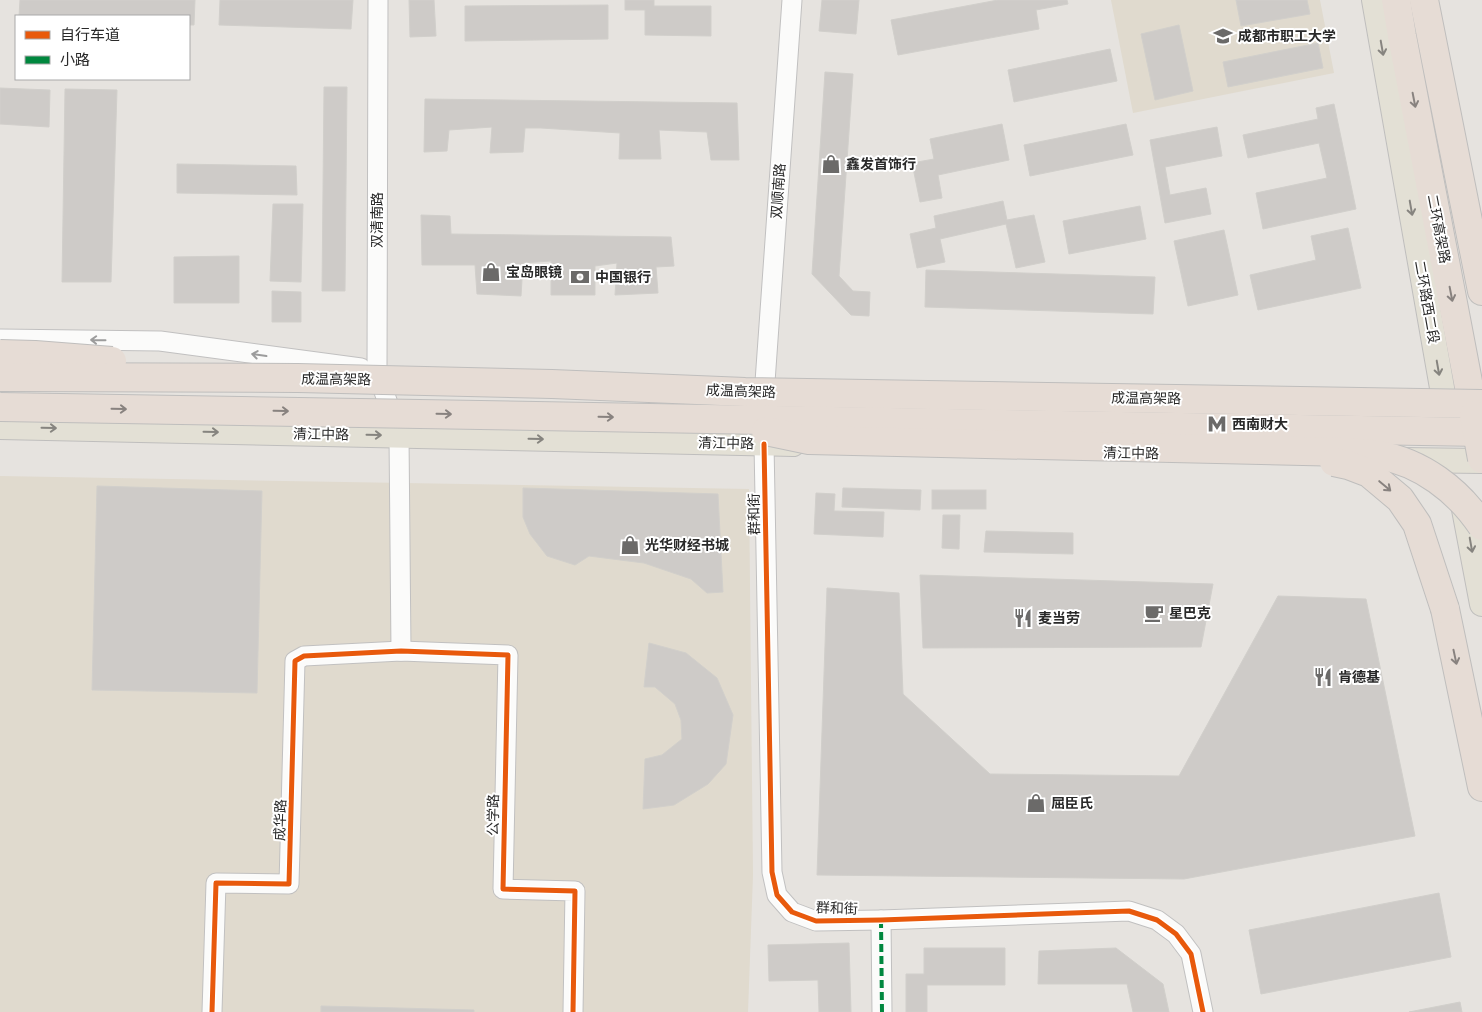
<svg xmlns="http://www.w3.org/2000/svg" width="1482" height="1012" font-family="Commissioner,'Noto Sans SC',sans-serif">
	<rect width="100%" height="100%" fill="#e6e3df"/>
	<g fill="#e0dace">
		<polygon points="1111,0 1320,0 1334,73 1133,113"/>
		<polygon points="0,476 749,489 753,875 748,1012 0,1012"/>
	</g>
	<g fill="#cecbc8" stroke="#d1cfcb">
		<polygon points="20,0 195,0 194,25 189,25 189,16 19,16"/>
		<polygon points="220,0 353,0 351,29 219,25"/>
		<polygon points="409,0 434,0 436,36 410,37"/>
		<polygon points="625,0 654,0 654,6 711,6 711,36 645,35 645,10 625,10"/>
		<polygon points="822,0 859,0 856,34 819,31"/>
		<polygon points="998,0 1067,0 1068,4 1036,10 1039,29 898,55 891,20"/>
		<polygon points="1236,0 1307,0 1310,14 1241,26"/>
		<polygon points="608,5 608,39 465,41 465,6"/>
		<polygon points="1179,25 1193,91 1155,100 1141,34"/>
		<polygon points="1318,43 1323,68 1228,87 1223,62"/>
		<polygon points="1110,49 1117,81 1014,102 1008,70"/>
		<polygon points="825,72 853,74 839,276 853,291 870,292 869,316 851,315 812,274"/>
		<polygon points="324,87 347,87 345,291 322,291"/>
		<polygon points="0,88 50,90 49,127 0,124"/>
		<polygon points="65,89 117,90 111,282 62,282"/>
		<polygon points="425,99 737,103 739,160 711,160 707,132 659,130 661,159 619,159 620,133 541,128 525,128 523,152 490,153 492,127 449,130 447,151 424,152"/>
		<polygon points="1334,104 1356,209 1263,229 1256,193 1327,178 1319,143 1248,158 1243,135 1318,119 1316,108"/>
		<polygon points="1002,124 1009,160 938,175 942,198 920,202 912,163 934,159 930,139"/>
		<polygon points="1126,124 1133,155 1030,176 1024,145"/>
		<polygon points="1217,127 1222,156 1165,167 1170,195 1206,188 1211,214 1165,223 1150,140"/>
		<polygon points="177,164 296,166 297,195 177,193"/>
		<polygon points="1003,201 1007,220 1034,215 1045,262 1016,268 1006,224 940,239 945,262 917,268 910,234 936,228 934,216"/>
		<polygon points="273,204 303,204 301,282 270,281"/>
		<polygon points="1140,206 1146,239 1069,254 1063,221"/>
		<polygon points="421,215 450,216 451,234 671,237 674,266 656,267 658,293 615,295 617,263 595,266 595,295 551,295 551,261 523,263 521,296 477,294 475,265 422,265"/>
		<polygon points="1348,228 1361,288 1258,310 1250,275 1316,260 1311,236"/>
		<polygon points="1224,230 1238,295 1188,306 1174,241"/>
		<polygon points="239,256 239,303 174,303 174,257"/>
		<polygon points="926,270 1155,277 1153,314 925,307"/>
		<polygon points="272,291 301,292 301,322 272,322"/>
		<polygon points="97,486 262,491 257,693 92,690"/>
		<polygon points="523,488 718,494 723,592 707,593 691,579 644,563 589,556 575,565 547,556 530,534 523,517"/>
		<polygon points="843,488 921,490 920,510 842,507"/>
		<rect x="932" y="490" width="54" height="19"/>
		<polygon points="816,493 835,494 834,511 884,512 883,537 814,534"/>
		<polygon points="943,515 960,515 959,549 942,548"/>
		<polygon points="986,531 1073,533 1073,554 984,552"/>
		<polygon points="920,575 1213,584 1201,647 923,648"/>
		<polygon points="827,588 899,593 903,694 990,774 1179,776 1278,596 1366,599 1415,836 1184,879 817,875"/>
		<polygon points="649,643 686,653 717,678 733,715 726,764 708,784 674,805 643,809 645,759 662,755 682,739 681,720 675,704 655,687 644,687"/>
		<polygon points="1439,893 1451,957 1261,994 1249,930"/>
		<polygon points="849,943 851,1012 819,1012 818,980 769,981 768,945"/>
		<polygon points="924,948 1005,948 1005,985 927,985 927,1012 906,1012 906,974 924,974"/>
		<polygon points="1116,948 1163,984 1169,1012 1133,1012 1127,984 1038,984 1039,951"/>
		<polygon points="1460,1002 1462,1012 1409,1012"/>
		<polygon points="321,1006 474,1010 474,1012 321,1012"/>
	</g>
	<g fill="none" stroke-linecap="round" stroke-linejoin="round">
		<g stroke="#c1c0c0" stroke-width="21">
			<g id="minor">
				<polyline points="378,0 377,371 399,436 401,651"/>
				<polyline points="0,339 160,341 361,368"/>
				<polyline points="765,382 792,0"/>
				<polyline points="764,444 772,872 777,895 792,912 816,921 881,920 1129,911 1157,920 1176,934 1191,954 1203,1012"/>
				<polyline points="881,920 882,1012"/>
				<polyline points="212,1012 216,883 289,884 295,661 304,656 401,651 508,655 503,889 575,891 573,1012"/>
			</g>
		</g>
		<g stroke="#bfbebd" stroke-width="26">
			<g id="major">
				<polyline points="1374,0 1448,422"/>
				<polyline points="0,427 793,444"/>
				<polyline points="1401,460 1482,461"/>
				<polyline points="1462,499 1482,604"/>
			</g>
		</g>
		<g stroke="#bfbebd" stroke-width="30">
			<g id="highway">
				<polyline points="1396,0 1402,36 1469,387"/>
				<polyline points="1424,0 1482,291"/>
				<polyline points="1445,609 1482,787"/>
			</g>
		</g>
		<use href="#minor" stroke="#fbfbfa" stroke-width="19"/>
		<use href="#major" stroke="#e3e0d5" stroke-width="24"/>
		<use href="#highway" stroke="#e6dcd5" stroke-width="28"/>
		<g stroke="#bfbebd" stroke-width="30" stroke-linecap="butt">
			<g id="highway-bridge">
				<polyline points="0,354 35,355 112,361"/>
				<polyline points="0,377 298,378 552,384 745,392 1482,404"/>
				<polyline points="0,407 1482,432"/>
				<polyline points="1474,415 1482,459"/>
				<path d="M 766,431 L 809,440 L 1347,452 C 1357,453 1368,453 1378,455 C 1421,462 1458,490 1482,526"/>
				<polyline points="1334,462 1348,465 1369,473 1400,499 1417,524 1445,609"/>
			</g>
		</g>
		<use href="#highway-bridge" stroke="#e6dcd5" stroke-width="28"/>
		<polyline stroke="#00873e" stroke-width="4" stroke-dasharray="8 4" stroke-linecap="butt" points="881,920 882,1012"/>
		<g stroke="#fff" stroke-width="8">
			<g id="cycleway">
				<polyline points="764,444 772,872 777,895 792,912 816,921 881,920 1129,911 1157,920 1176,934 1191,954 1203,1012"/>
				<polyline points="212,1012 216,883 289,884 295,661 304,656 401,651 508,655 503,889 575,891 573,1012"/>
			</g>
		</g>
		<use href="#cycleway" stroke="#e8590c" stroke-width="5"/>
	</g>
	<defs><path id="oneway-shaft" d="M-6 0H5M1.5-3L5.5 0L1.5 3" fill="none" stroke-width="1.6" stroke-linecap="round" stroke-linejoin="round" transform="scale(1.25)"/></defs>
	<g stroke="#86847f">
		<use href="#oneway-shaft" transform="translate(1382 48) rotate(80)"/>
		<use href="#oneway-shaft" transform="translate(1411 208) rotate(80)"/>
		<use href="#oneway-shaft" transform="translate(1438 368) rotate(80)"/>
		<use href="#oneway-shaft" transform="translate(49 428) rotate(1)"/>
		<use href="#oneway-shaft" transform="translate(211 432) rotate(1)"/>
		<use href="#oneway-shaft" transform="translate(374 435) rotate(1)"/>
		<use href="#oneway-shaft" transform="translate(536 439) rotate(1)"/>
		<use href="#oneway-shaft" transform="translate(1471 545) rotate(80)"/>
	</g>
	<g stroke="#88827f">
		<use href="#oneway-shaft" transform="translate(1414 100) rotate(79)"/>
		<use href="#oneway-shaft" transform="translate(1451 294) rotate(79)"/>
		<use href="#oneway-shaft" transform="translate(119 409) rotate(1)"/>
		<use href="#oneway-shaft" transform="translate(281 411) rotate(1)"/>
		<use href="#oneway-shaft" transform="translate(444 414) rotate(1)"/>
		<use href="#oneway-shaft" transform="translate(606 417) rotate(1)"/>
		<use href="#oneway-shaft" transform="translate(1385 486) rotate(40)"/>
		<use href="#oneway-shaft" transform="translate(1455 657) rotate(78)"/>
	</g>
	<g stroke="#9c9c9c">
		<use href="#oneway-shaft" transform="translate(98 340) rotate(-179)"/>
		<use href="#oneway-shaft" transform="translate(259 355) rotate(-172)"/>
	</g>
	<defs>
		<g id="university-bare" transform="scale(1.5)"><path d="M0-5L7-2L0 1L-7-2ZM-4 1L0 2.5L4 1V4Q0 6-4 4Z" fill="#6b6a69" stroke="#fff" stroke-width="2.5" paint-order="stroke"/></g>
		<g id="shop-bare" transform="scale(1.5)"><path d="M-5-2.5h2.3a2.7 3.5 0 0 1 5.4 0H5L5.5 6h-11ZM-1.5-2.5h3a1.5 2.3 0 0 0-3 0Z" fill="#6b6a69" stroke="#fff" stroke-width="2.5" paint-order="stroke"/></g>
		<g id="bank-bare" transform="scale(1.5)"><path d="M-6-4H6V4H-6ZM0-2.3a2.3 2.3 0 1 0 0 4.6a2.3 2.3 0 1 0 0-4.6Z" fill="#6b6a69" stroke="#fff" stroke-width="2.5" paint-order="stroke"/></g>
		<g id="metro-bare" transform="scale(1.5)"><path d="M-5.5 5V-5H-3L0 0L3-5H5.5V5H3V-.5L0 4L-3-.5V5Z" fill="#6b6a69" stroke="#fff" stroke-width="2.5" paint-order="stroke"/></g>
		<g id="cafe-bare" transform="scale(1.5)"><path d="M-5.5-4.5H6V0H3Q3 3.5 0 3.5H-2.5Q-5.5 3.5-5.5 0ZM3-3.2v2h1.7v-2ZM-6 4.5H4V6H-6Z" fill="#6b6a69" stroke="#fff" stroke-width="2.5" paint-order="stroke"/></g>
		<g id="restaurant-bare" transform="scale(1.5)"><path d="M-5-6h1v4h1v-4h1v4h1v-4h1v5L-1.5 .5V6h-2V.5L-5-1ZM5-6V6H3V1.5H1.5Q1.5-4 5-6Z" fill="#6b6a69" stroke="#fff" stroke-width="2.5" paint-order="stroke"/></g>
	</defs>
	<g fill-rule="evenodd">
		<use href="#university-bare" x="1223" y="36"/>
		<use href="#shop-bare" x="831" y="164"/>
		<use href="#shop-bare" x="491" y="272"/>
		<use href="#bank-bare" x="580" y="277"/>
		<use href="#metro-bare" x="1217" y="424"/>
		<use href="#shop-bare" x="630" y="545"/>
		<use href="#cafe-bare" x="1154" y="613"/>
		<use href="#restaurant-bare" x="1023" y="618"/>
		<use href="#restaurant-bare" x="1323" y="677"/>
		<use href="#shop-bare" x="1036" y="803"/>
	</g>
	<g text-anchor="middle" stroke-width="4" stroke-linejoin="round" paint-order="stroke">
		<g font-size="14" font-weight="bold" fill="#292929" stroke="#fff" text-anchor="start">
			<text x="1238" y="41">成都市职工大学</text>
			<text x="846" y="169">鑫发首饰行</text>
			<text x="506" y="277">宝岛眼镜</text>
			<text x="595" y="282">中国银行</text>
			<text x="1232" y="429">西南财大</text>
			<text x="645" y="550">光华财经书城</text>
			<text x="1169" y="618">星巴克</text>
			<text x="1038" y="623">麦当劳</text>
			<text x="1338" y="682">肯德基</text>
			<text x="1051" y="808">屈臣氏</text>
		</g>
		<g font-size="14" fill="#292929" stroke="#fff">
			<text transform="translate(778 191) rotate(-86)" y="5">双顺南路</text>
			<text transform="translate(377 220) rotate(-90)" y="5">双清南路</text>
			<text transform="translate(1439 229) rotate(79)" y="5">二环高架路</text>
			<text transform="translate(1427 302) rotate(80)" y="5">二环路西二段</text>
			<text transform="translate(336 379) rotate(1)" y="5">成温高架路</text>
			<text transform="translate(741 391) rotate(2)" y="5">成温高架路</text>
			<text transform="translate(1146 398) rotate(1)" y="5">成温高架路</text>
			<text transform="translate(321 434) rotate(1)" y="5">清江中路</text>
			<text transform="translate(726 443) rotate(1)" y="5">清江中路</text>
			<text transform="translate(1131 453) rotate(1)" y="5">清江中路</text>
			<text transform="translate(754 514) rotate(-91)" y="5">群和街</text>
			<text transform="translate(493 815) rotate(-89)" y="5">公学路</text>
			<text transform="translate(280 820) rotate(-88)" y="5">成华路</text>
			<text transform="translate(837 908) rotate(2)" y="5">群和街</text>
		</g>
	</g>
	<rect x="15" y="15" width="175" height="65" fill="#ffffff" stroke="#a9a9a9"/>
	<rect x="25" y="31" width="25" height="8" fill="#e8590c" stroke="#a9a9a9"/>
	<text x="60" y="40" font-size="15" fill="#292929">自行车道</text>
	<rect x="25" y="56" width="25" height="8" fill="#00873e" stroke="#a9a9a9"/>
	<text x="60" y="65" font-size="15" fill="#292929">小路</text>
</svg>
